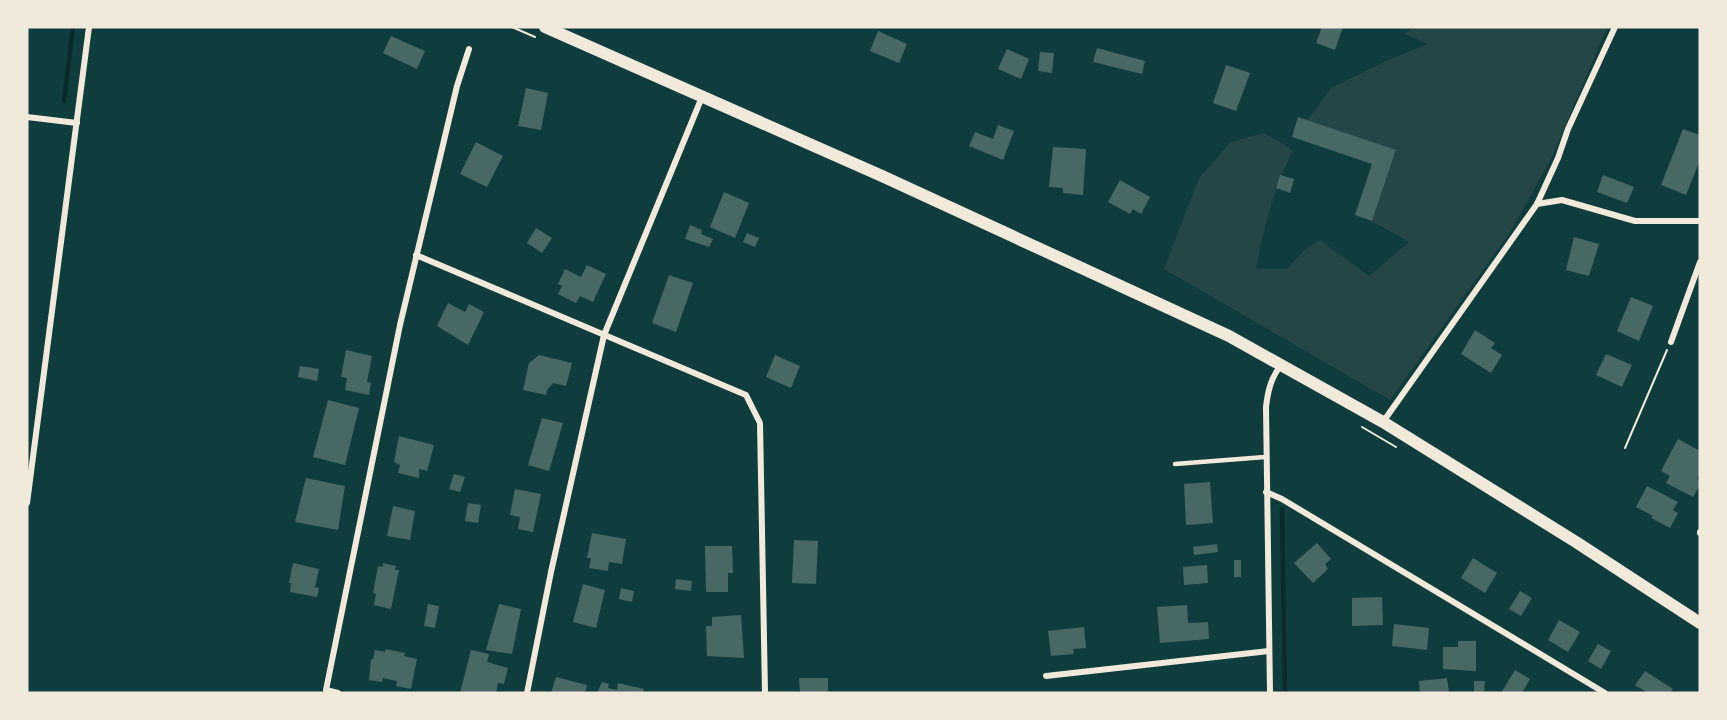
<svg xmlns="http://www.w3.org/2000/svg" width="1727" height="720" font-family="'PT Sans',sans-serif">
	<rect width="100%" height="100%" fill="#0f3d3e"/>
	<path fill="#244646" d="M 1413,27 L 1607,27 L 1552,157 L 1512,229 L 1390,400 L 1164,269 L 1199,178 L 1231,142 L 1264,133 L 1293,150 C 1274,188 1264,227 1256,269 L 1287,269 L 1304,250 L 1320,240 L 1369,276 L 1409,242 L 1372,221 L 1396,151 L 1307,121 L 1331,88 L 1386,61 L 1428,44 L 1404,34 Z"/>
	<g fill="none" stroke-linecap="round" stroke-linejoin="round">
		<g stroke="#0a2a2b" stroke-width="4.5">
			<polyline points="64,101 73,27"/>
			<polyline points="1282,509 1285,693"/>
		</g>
	</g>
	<g fill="#486865">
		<polygon points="1322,27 1343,27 1335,50 1316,43"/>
		<polygon points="878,31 907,44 899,63 870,51"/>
		<polygon points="391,36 425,51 417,69 383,53"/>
		<polygon points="1097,48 1145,61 1142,74 1093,62"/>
		<polygon points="1007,49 1029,59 1021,79 998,69"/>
		<polygon points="1040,52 1054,53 1052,73 1038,71"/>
		<polygon points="1226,65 1250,73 1236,111 1213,103"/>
		<polygon points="526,88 548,93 541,130 518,126"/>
		<polygon points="1298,117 1396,150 1372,221 1355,215 1372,164 1292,137"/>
		<polygon points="998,125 1014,131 1003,160 969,146 975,132 993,139"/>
		<polygon points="1683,129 1700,135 1700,160 1686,195 1661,185"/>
		<polygon points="476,142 503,156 487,187 460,174"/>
		<polygon points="1053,147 1086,149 1083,195 1063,193 1063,188 1049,187"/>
		<polygon points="1280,175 1294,179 1290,193 1276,188"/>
		<polygon points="1603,175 1634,187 1627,203 1597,192"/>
		<polygon points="1120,180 1150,197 1141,214 1133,209 1130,214 1108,202"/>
		<polygon points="724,192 749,203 735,238 710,227"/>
		<polygon points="690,225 702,230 701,234 713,239 709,247 685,239"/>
		<polygon points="536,228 552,238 542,253 527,243"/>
		<polygon points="747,233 759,238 755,247 743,242"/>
		<polygon points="1574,237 1599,244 1589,276 1566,270"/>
		<polygon points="587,265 606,274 593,302 580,296 576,303 558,294 562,286 558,284 565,269 581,277"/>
		<polygon points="669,275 693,283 676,332 652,323"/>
		<polygon points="1631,297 1653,306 1639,341 1617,331"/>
		<polygon points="448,303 465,312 469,304 484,312 468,345 437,326"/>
		<polygon points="1475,330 1495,343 1491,348 1502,355 1491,373 1461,354"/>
		<polygon points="346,350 372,356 367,382 371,383 369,395 345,390 347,378 341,377"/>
		<polygon points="1606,354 1632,365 1622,387 1596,375"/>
		<polygon points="539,355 572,363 566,386 553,383 547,390 546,395 523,390 529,363"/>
		<polygon points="775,355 800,366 791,388 766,377"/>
		<polygon points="300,366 319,369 317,381 298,377"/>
		<polygon points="328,400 359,408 345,465 313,457"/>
		<polygon points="542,418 563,423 549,471 528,465"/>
		<polygon points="399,436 434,445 427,471 419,469 419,478 398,473 400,465 394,462"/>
		<polygon points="1678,439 1700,451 1700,474 1697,479 1700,481 1700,485 1693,497 1666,483 1670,476 1661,471"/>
		<polygon points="454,474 465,477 460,492 449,489"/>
		<polygon points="306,478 345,486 338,530 295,522"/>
		<polygon points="1210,482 1213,523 1186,525 1184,484"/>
		<polygon points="1647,486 1678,502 1673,510 1678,513 1670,528 1651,518 1653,516 1636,507"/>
		<polygon points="515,489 541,494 533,532 518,529 520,517 510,515"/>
		<polygon points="468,503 481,505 478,523 465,521"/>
		<polygon points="393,506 415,511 410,540 387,536"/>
		<polygon points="592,533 626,539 622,564 609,562 608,571 589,568 591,558 587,558"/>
		<polygon points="794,540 818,541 816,584 792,583"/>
		<polygon points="1317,543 1331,559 1325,564 1328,569 1313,583 1294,563"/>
		<polygon points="1217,544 1218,552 1194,555 1193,547"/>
		<polygon points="705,546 732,546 733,573 728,573 728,592 706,592"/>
		<polygon points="1473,558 1497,573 1485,593 1461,578"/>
		<rect x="1234" y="560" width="7" height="17"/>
		<polygon points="293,563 319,569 315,587 319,588 317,597 290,592 291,583 289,583"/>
		<polygon points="383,563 396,566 395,570 399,570 391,609 374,605 376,594 373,593 378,566 383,567"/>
		<polygon points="1207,565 1208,583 1184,585 1183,567"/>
		<polygon points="676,579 692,581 691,591 675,589"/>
		<polygon points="583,584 605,590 596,628 573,622"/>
		<polygon points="621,588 634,591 632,602 619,599"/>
		<polygon points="1520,591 1532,598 1521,616 1509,609"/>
		<polygon points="1382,597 1383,625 1352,626 1352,598"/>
		<polygon points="428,604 439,606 435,628 424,626"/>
		<polygon points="499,604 521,609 512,654 486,650"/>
		<polygon points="1187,605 1188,623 1208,622 1209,639 1160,643 1157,607"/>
		<polygon points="741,615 744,658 707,656 706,626 712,626 712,617"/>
		<polygon points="1559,620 1580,632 1568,652 1548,640"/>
		<polygon points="1394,624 1429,628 1427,650 1392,646"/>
		<polygon points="1084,627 1086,648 1073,649 1074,654 1051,656 1048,631"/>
		<polygon points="1458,641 1476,641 1476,671 1443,669 1443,647 1458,647"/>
		<polygon points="1598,644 1611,651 1601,669 1588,661"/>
		<polygon points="386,649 405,653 404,656 417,659 411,689 396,686 397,681 383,678 382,682 369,680 371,659 373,659 375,650 385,652"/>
		<polygon points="471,650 489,654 487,662 508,668 504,684 498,683 496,693 460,693"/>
		<polygon points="1515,670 1530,679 1522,693 1501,693"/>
		<polygon points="1645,671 1673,689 1670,693 1648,693 1635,685"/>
		<polygon points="556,677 587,685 585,693 551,693"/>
		<polygon points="799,678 828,678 828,693 800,693"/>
		<polygon points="1447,678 1449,693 1420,693 1419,681"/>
		<polygon points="1474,681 1485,681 1484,693 1474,693"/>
		<polygon points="602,682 609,684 608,688 617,690 618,683 644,689 643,693 597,693"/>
	</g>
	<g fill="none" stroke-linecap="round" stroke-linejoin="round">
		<g stroke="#f1e9da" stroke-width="2">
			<polyline points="512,27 535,37"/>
			<polyline points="1362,427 1396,447"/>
			<polyline points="1625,448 1667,350"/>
		</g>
		<polyline stroke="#f1e9da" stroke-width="4.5" points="1175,464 1265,457"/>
		<g stroke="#f1e9da" stroke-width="6">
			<polyline points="27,117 77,123"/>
			<polyline points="1537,204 1562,200 1635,221 1700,221"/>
			<polyline points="416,255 746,395 760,423 765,693"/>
			<polyline points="1671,342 1700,262"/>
			<polyline points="1383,422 1537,204 1558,158 1568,129 1615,27"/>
			<polyline points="1266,492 1282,499 1605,693"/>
			<polyline points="27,503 89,27"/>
			<polyline points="1700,533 1700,532"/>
			<polyline points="1046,676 1269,651"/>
			<polyline points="338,693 326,690 400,325 457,86 469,49"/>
			<polyline points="527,693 551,572 604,335 702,97"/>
			<path d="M 1270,693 L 1266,407 C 1268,390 1271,378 1281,365"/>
		</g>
		<polyline stroke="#f1e9da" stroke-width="12" points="545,27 882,176 1229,336 1383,422 1576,542 1700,623"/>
	</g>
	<rect width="1727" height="720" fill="none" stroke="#f1e9da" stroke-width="57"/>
</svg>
